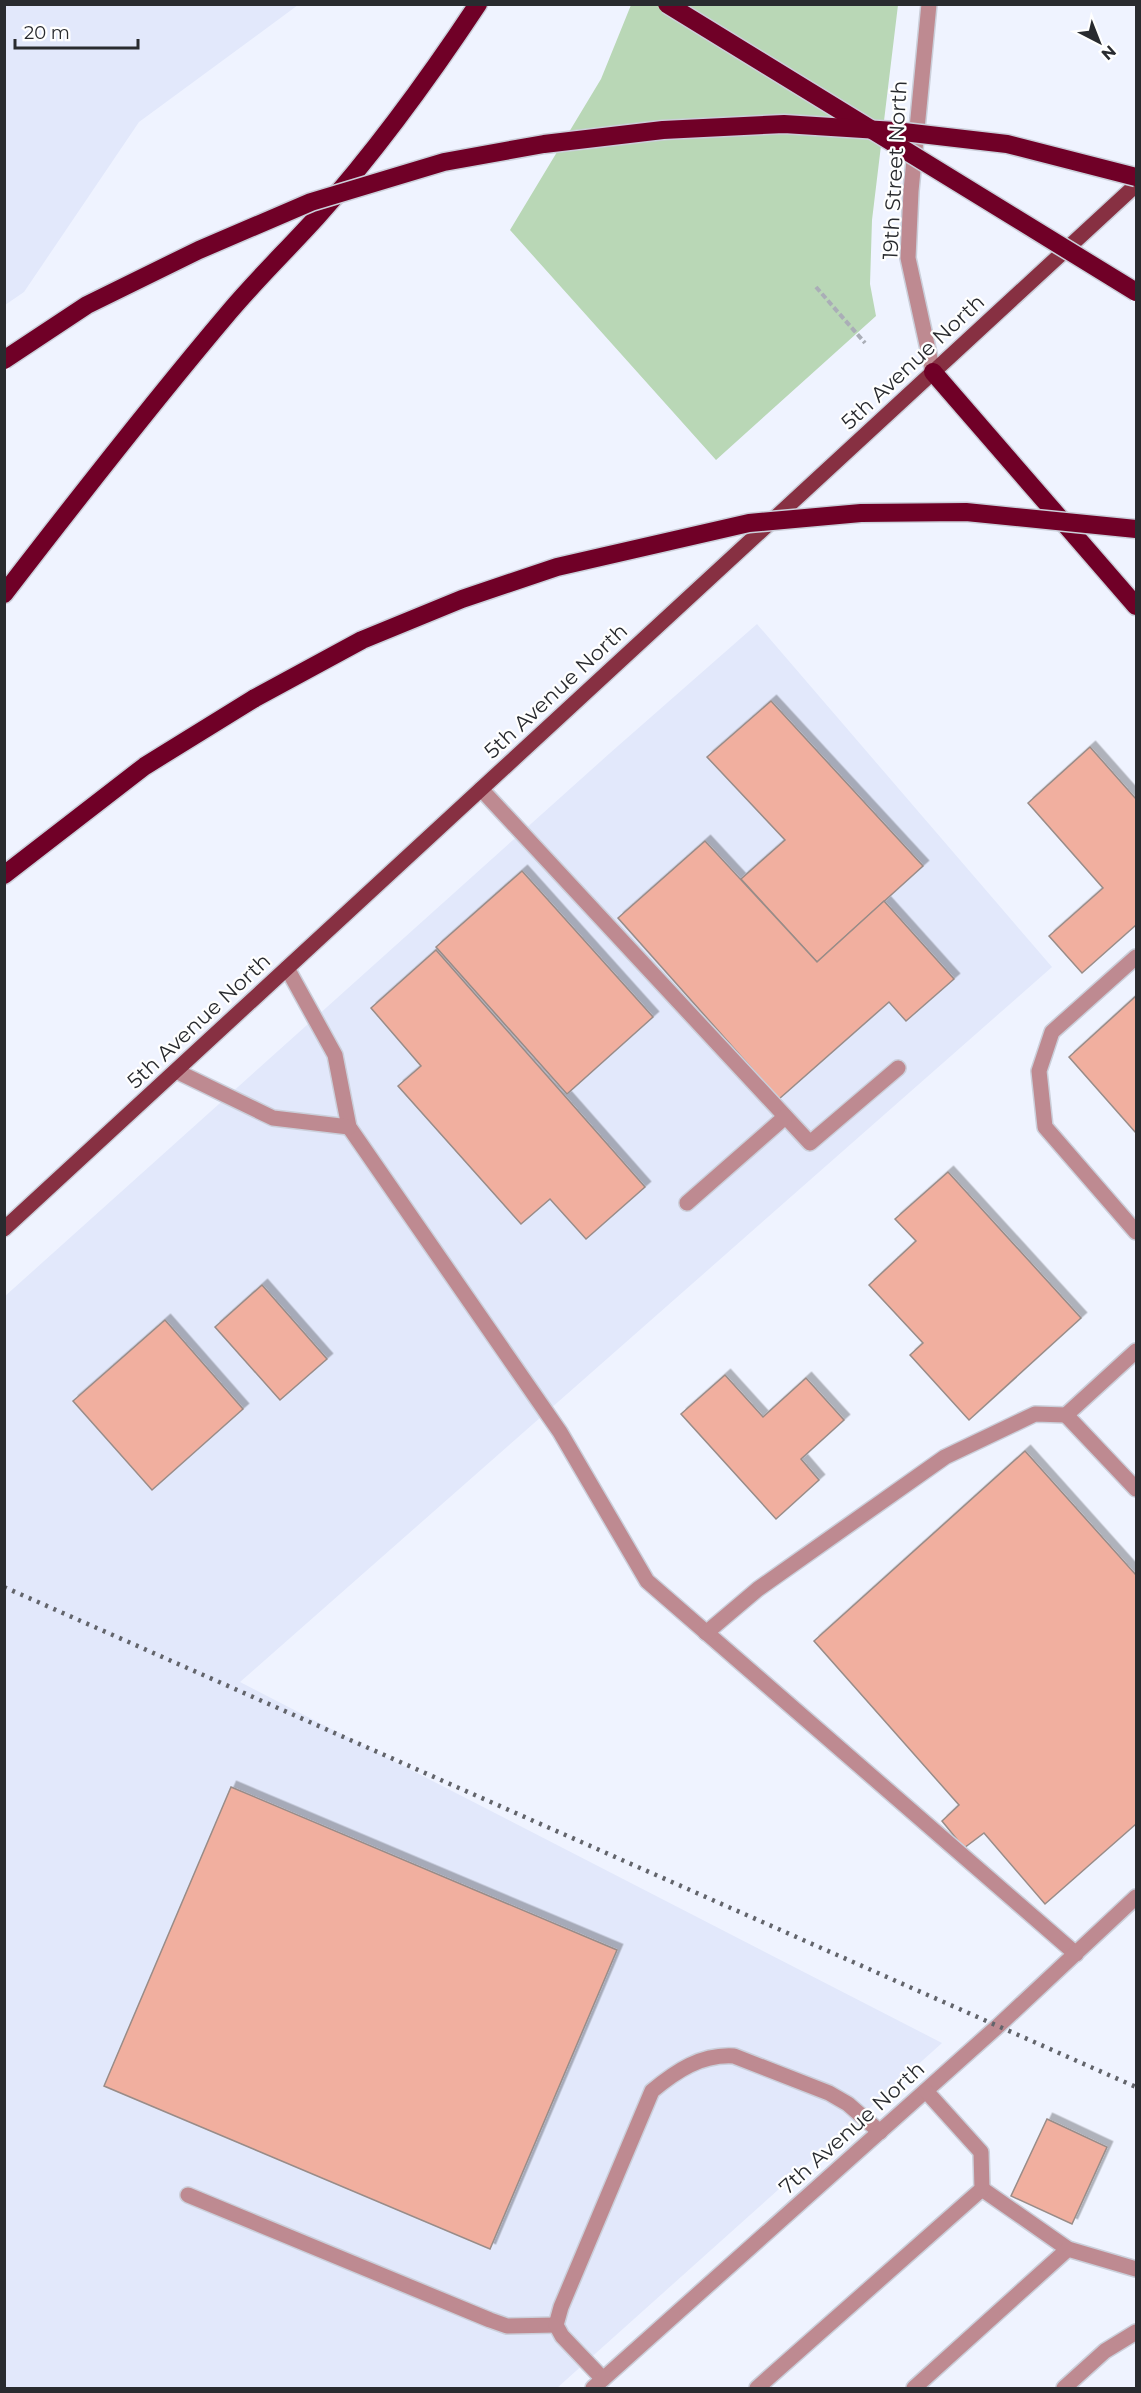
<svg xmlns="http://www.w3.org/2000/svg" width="1141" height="2393" font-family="Montserrat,sans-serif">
	<defs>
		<filter id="shadow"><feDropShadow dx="5.5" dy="-5.5" stdDeviation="0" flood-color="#0004"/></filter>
	</defs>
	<rect width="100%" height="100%" fill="#eff3ff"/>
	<g fill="#e2e8fb">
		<polygon points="5,4 298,5 139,122 24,292 5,305"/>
		<polygon points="757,624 1052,967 240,1682 942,2043 557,2388 5,2388 4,1297 610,753"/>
	</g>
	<polygon fill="#b9d7b6" points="631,5 898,5 872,220 870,284 876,316 716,460 510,230 601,79"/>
	<g fill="#f1af9f" stroke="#998c88" stroke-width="1.5" filter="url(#shadow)">
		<polygon points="771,701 923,866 817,962 741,879 785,840 707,757"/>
		<polygon points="1090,747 1136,799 1136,925 1082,973 1049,936 1103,888 1028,803"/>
		<polygon points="705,841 817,962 884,901 954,979 906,1021 889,1002 779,1099 618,918"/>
		<polygon points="522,871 653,1017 567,1094 436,947"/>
		<polygon points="436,950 645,1187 586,1239 550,1199 521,1224 398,1086 421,1066 371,1008"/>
		<polygon points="1136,996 1136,1133 1069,1057"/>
		<polygon points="948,1172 1081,1318 969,1420 910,1355 923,1343 869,1285 916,1241 895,1219"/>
		<polygon points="262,1285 327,1359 280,1400 215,1327"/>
		<polygon points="165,1320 243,1409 152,1490 73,1401"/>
		<polygon points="725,1375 763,1417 806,1378 844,1420 801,1459 819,1480 776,1519 681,1414"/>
		<polygon points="1025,1451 1136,1575 1136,1824 1045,1904 984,1833 964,1848 942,1821 959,1805 814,1641"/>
		<polygon points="231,1787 617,1950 490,2249 104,2086"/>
		<polygon points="1047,2119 1107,2147 1072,2224 1011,2196"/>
	</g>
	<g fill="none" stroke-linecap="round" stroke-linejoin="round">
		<g stroke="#cbcfda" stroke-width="18">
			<g id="minor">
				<polyline points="929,4 911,191 908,258 933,372"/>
				<polyline points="481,789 810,1143 898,1068"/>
				<polyline points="1136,957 1052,1032 1039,1071 1045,1127 1136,1232"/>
				<polyline points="287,968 335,1055 349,1127 560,1432 647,1581 1076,1954"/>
				<polyline points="176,1071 273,1118 349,1127"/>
				<polyline points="687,1203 785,1117"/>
				<polyline points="1066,1415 1136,1489"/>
				<polyline points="706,1633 758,1589 945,1457 1035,1414 1066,1415 1136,1351"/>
				<polyline points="982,2189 1068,2249 1136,2269"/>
				<polyline points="188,2195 490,2320 507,2326 556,2325"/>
				<path d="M 603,2379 L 562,2336 L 556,2325 L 561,2307 L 652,2091 C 676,2071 701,2054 734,2056 L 829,2093 L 848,2104 L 880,2132"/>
				<polyline points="593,2388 998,2026 1136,1897"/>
				<polyline points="757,2388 982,2189 981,2152 926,2091"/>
				<polyline points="914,2388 1068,2249"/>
				<polyline points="1064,2388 1105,2351 1136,2332"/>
			</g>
		</g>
		<g stroke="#cbcfda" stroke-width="18">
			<polyline id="major" points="4,1229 1136,185"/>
		</g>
		<g stroke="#cbcfda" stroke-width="21">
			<g id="highway">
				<polyline points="933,372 1136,606"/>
				<path d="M 4,594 C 78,498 152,403 230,311 C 258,278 288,249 317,217 C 376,151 429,78 478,4"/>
				<polyline points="4,875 145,766 255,698"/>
			</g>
		</g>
		<polyline stroke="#aaaeb7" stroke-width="4" stroke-dasharray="6 3" stroke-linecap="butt" points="816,287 865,343"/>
		<use href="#minor" stroke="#be8a91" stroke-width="15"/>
		<use href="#major" stroke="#873042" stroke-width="15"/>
		<use href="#highway" stroke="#700027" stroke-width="18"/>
		<polyline stroke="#62646b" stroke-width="4.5" stroke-dasharray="3 6" stroke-linecap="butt" points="4,1587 1136,2087"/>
		<g stroke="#cbcfda" stroke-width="21" stroke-linecap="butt">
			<g id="highway-bridge">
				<polyline points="667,4 1136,292"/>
				<polyline points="4,360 87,305 199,250 311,202 444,162 544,144 663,130 784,124 895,131 1007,144 1136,177"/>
				<polyline points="255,698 362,640 462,599 557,567 749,523 861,513 966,512 1136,529"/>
			</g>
		</g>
		<use href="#highway-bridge" stroke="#700027" stroke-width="18"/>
	</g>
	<g text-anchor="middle" stroke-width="4.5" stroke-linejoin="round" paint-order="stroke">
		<g font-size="21" fill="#292b2f" stroke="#fff">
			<text transform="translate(895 170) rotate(-87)" y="7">19th Street North</text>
			<text transform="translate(913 362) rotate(-43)" y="7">5th Avenue North</text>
			<text transform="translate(556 691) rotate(-43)" y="7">5th Avenue North</text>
			<text transform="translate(199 1021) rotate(-43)" y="7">5th Avenue North</text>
			<text transform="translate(852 2128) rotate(-42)" y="7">7th Avenue North</text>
		</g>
	</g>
	<rect width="1141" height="2393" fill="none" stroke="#292b2f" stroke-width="12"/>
	<g transform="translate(1099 42) rotate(138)" stroke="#ffffff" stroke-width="4.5" paint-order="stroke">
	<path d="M0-4.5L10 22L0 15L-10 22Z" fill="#292b2f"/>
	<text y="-9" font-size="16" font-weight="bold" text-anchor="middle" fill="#292b2f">N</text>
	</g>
	<path d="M15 39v9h123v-9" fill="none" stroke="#292b2f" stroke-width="3"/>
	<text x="24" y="39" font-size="18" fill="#292b2f" stroke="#ffffff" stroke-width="4.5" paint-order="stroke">20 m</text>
</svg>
